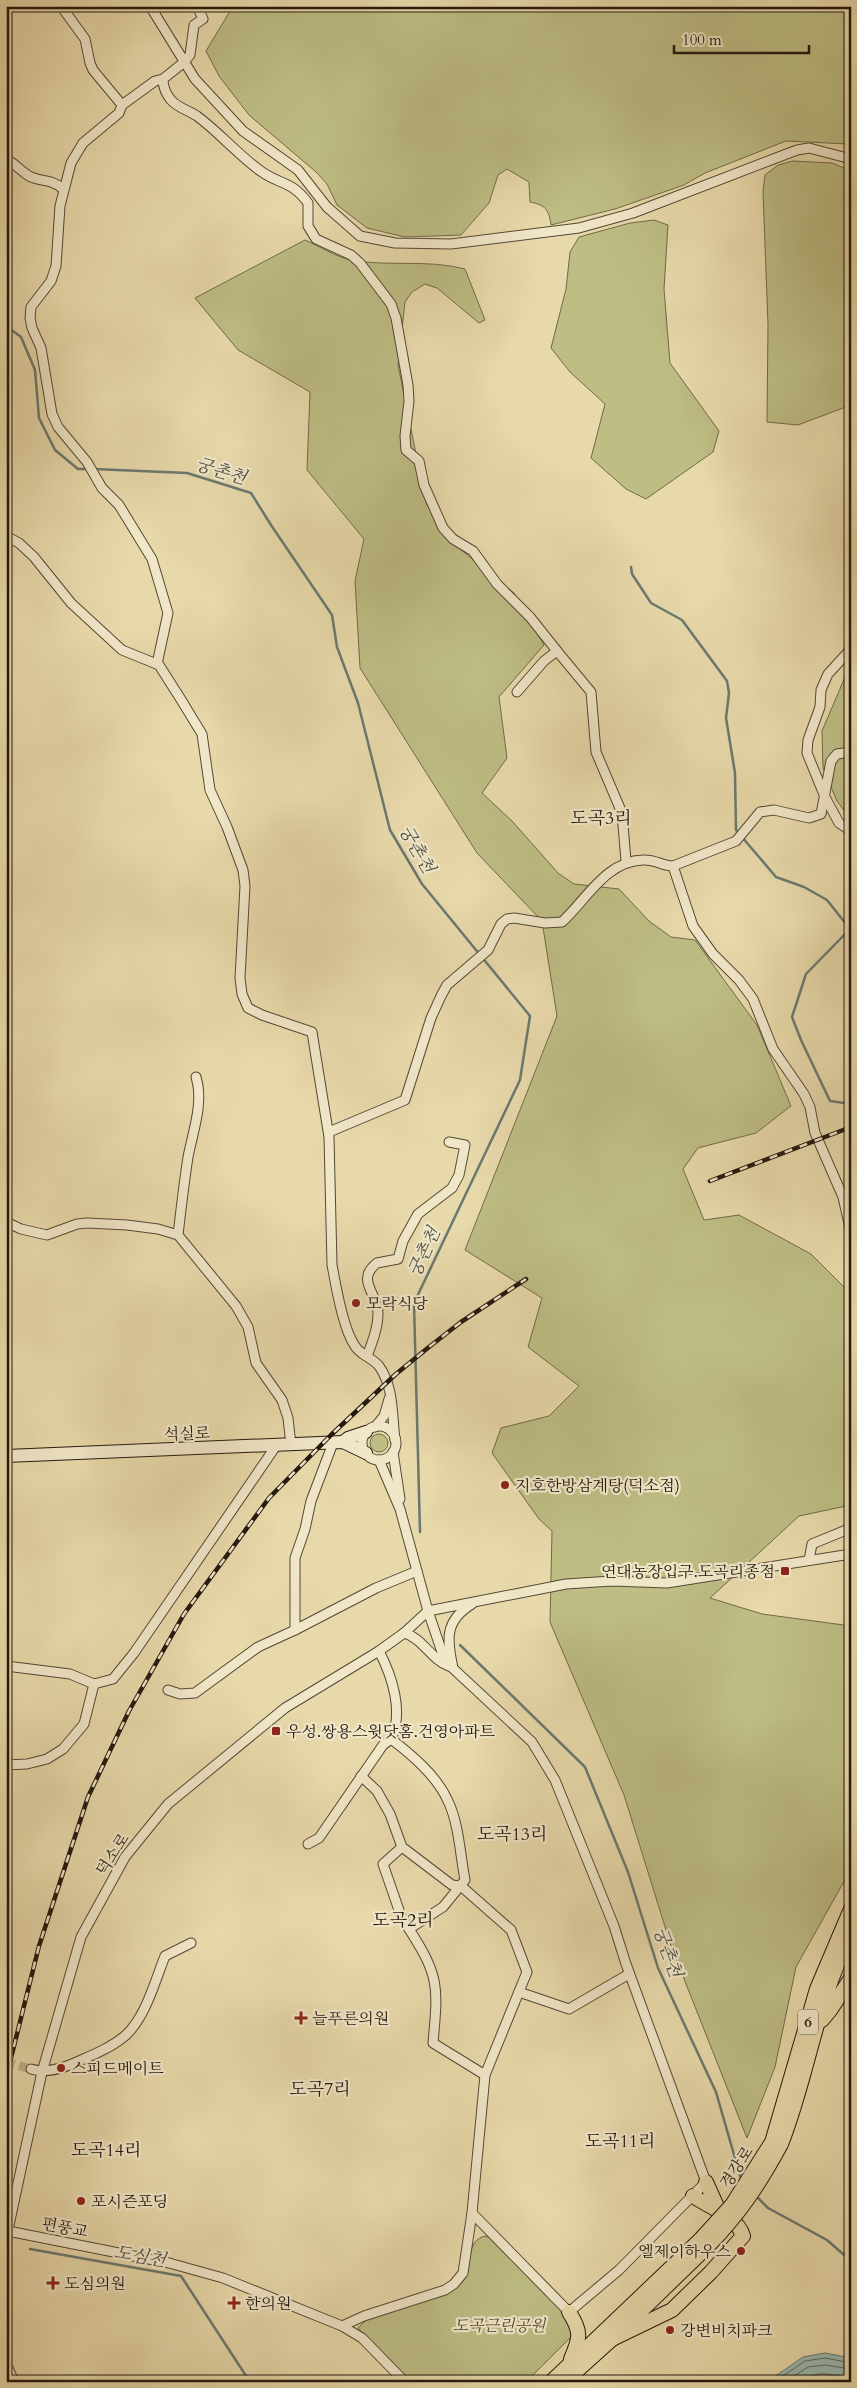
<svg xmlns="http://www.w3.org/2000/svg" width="857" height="2388" font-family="Cardo,'Noto Serif KR',serif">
	<rect width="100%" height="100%" fill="#e8d9aa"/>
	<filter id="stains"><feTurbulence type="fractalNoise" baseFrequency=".004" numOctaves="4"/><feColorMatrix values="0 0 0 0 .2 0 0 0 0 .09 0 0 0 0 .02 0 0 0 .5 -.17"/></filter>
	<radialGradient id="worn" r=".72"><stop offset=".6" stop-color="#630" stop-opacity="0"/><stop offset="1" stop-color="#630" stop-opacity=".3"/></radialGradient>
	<g fill="#bdbd84" stroke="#706a49">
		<path d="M 239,6 L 851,6 L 851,140 L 848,144 L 786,141 L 705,173 L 684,185 L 615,209 L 551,225 C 549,209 545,205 530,202 L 529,182 L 507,169 L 498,175 L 489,203 L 461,235 L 405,237 L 367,228 L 337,205 L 327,184 L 316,172 L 249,115 L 219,76 L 206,51 L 230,11 Z"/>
		<polygon points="793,161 832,163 851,171 851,405 798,425 767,422 768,325 763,191 765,175 778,165"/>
		<polygon points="654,220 668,225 664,289 670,363 719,431 713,452 646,499 626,489 591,458 605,404 570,372 551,348 566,289 570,252 579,237 630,223"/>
		<path d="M 305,240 C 319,246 336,257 351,260 C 389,267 427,259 465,269 L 485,320 L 479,323 L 437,288 L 425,284 L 412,292 L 405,302 L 398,365 L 426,503 L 444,536 L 514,593 L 544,645 L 499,697 L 507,758 L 482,793 L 512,821 L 558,873 L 574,884 L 619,889 L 649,921 L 671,937 L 695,940 L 757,1025 L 791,1106 L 756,1133 L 698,1148 L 683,1169 L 704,1220 L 739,1215 L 811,1254 L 851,1294 L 851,1505 L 799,1516 L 710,1598 L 762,1614 L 851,1626 L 851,1869 L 796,1967 L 775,2067 L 747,2138 L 671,1946 L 624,1795 L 550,1622 L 552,1531 L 539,1519 L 492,1453 L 501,1428 L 549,1416 L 579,1386 L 528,1347 L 542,1298 L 465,1250 L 557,1016 L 542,921 L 477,853 L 360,668 L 355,581 L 364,539 L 307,470 L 310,392 L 238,350 L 195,298 Z"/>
		<polygon points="851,663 851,820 837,801 823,768 822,731"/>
		<circle cx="379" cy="1443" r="9"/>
		<path d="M 485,2236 L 494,2239 L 573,2320 L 577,2331 L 526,2382 L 409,2382 L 358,2328 L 369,2317 L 448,2293 C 456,2288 464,2283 467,2273 C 472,2259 467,2241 485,2236 Z"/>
	</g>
	<polygon fill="#99b9b1" stroke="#6a7970" points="825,2353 851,2358 851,2382 767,2382 803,2357"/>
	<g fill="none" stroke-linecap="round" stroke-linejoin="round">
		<g stroke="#5e6860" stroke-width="1">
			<polyline points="774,2382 805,2361 825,2358 851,2363"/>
			<polyline points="785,2382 808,2367 825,2365 851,2369"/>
			<path d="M 799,2382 C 821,2368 828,2376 851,2377"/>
		</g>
		<g stroke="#6a7970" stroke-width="2.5">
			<polyline points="6,326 21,337 35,370 39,418 55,450 78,469 88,469"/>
			<polyline points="94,469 187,473 251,493 271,525 332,615 337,647 358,703 390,830 422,884 530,1016 520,1080 414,1303 420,1532"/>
			<polyline points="631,567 632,574 651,603 682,620 727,681 729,693 726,718 735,773 736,830 776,877 804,887 827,900 850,929 806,974 792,1017 801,1040 830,1101 851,1104"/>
			<polyline points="460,1645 585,1767 628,1872 658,1968 716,2092 741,2179"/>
			<polyline points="756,2196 768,2208 827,2240 851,2261"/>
			<polyline points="30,2249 181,2276 250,2382"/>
		</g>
		<polyline stroke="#c1b28b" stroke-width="9" stroke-dasharray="9 4.5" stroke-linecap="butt" points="6,2062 31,2069"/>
		<g stroke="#544835" stroke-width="11">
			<g id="street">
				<polyline points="61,6 85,39 90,63 93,70 122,105"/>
				<polyline points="150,6 195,79 243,131 298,170 327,207 360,236 395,243 451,244 579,228 633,213 797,150 809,148 851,159"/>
				<path d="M 197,6 L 203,19 L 194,25 L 190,55 L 183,63 L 163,79 C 163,87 166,94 171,100 C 178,108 188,110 197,116 C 220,133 238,155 262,172 C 281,185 292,181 308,203 L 308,226 L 316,239 L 351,255 L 360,263 L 391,304 L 396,318 L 408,385 L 409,401 L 405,436 L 406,450 L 419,461 L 424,485 L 443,528 L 453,539 L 473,551 L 497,584 L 530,617 L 557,651"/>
				<path d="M 6,159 C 14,163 19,169 26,174 C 37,183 50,177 63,189"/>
				<path d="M 6,536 L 19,543 L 34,557 L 71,603 L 122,650 L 159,665 L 180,698 L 202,734 L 210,790 L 227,827 L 243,870 L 245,886 L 240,978 L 242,994 L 248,1008 L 262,1015 L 312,1032 L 329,1137 L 332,1265 C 336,1286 343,1329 355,1346 C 360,1355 373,1358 379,1366 C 394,1387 392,1415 395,1440"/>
				<polyline points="851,649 828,674 821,690 820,707 808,740 807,753 825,797 839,823 851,831"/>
				<polyline points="157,664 168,613 152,559 119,505 102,488 87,462 58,427 52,414 41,348 32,328 30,318 31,307 51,281 56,266 60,206 71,163 83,143 119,113 122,105 155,81 163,79"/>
				<polyline points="517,692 544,661 557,651 591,692 596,752 622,813 626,861"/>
				<polyline points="673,866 736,841 760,812 774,810 809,818 821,814 831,761 837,754 851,752"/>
				<path d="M 329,1132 L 405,1100 L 431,1018 L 441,996 L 447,985 L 488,950 L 501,924 L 507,919 L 514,918 L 545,923 L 562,922 C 587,899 606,861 643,860 C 655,859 662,866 673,866 L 693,926 L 713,954 L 739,980 L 753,999 L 773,1049 L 804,1094 L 810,1107 L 815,1133 L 843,1197 L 851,1233"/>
				<polyline points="6,1222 21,1229 47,1235 77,1224 87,1223 127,1225 158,1229 178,1235 236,1306 248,1327 256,1363 282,1400 288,1418 291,1445"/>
				<path d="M 178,1235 C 181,1209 184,1183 188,1157 C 193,1131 204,1102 196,1077"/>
				<path d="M 367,1356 C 372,1343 378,1328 378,1313 C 378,1294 355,1280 377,1263 L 398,1259 L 403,1241 L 418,1214 L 452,1188 L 459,1175 L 465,1145 L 449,1142"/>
				<circle cx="379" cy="1443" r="17"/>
				<polyline points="375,1427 384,1416 389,1399"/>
				<polyline points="393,1452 400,1499"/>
				<polyline points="379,1460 400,1509 428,1611 445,1661 532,1742 555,1780 614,1926 626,1964 706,2182 619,2270 569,2312 472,2213"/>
				<polyline points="809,1560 812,1544 851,1528"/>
				<polyline points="428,1611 566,1584 612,1581 667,1583 851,1554"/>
				<polyline points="295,1630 376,1588 417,1571"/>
				<path d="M 404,1633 C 423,1638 430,1659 449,1666"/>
				<path d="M 379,1651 C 392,1676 404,1712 391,1739 C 412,1755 437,1776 448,1801 C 459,1824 460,1854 465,1880 L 443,1907 L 409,1929 L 401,1916 L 383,1864 L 402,1847"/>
				<polyline points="6,1666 70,1674 94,1684 113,1679 134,1653 276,1446"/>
				<path d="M 453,1668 C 447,1640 444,1621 472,1604"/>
				<polyline points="168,1690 180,1694 195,1693 258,1647 295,1630 295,1558 305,1529 311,1501 333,1443"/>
				<polyline points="6,1765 27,1764 47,1759 63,1749 84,1724 94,1684"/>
				<polyline points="308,1844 319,1838 383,1745 391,1739"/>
				<path d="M 409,1929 C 440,1977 438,1987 433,2043 L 485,2075"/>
				<polyline points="519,1992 569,2009 629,1974"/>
				<path d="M 31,2069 C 47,2074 64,2068 79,2061 C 95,2054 112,2047 126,2035 C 146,2016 155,1981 165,1956 L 191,1943"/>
				<polyline points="8,2231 169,2263 223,2278 342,2326 364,2316 445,2290 454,2284 463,2273 472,2213 485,2075 527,1972 511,1930 461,1886 452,1885 402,1847 390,1814 377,1791 361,1776"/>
				<polyline points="6,2239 42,2072 81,1937 125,1857 168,1804 285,1708 379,1651 404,1633 428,1611"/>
				<polyline points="342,2326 362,2338 405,2382"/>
				<polyline points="6,2363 14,2382"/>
			</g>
		</g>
		<g stroke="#23180e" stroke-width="14">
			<g id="secondary">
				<polyline points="343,1442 348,1438 366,1432"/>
				<polyline points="6,1456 343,1442 366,1453"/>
			</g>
		</g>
		<g stroke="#23180e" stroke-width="16">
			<g id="primary">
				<polyline points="822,2020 831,2009 851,1978"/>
				<polyline points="773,2139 817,1989 851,1909"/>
				<path d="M 781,2144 C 808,2076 816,2001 851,1935"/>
				<polyline points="706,2182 719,2211"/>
				<path d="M 569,2312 C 582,2332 580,2338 571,2359"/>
				<path d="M 612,2339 L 672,2310 L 711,2272 L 743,2236 C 737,2216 709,2207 693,2196"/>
				<polyline points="572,2375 612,2339 709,2245"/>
				<polyline points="551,2382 701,2239"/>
			</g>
		</g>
		<use href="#street" stroke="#f0e6c8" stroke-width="9"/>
		<use href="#secondary" stroke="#f0e6c8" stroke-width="12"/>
		<use href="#primary" stroke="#e8d9aa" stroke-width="14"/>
		<g stroke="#23180e" stroke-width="4.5">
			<g id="rail">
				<polyline points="710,1181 851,1127"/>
				<polyline points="6,2078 39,1946 88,1797 129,1711 184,1614 269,1498 331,1435 396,1374 429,1347 461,1322 526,1279"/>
			</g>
		</g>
		<use href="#rail" stroke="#f0e6c8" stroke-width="2.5" stroke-dasharray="8" stroke-linecap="butt"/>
		<g stroke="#23180e" stroke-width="16" stroke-linecap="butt">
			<g id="primary-bridge">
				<polyline points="701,2239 732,2205 772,2142"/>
				<path d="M 709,2245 C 740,2213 760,2183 781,2144"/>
			</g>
		</g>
		<use href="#primary-bridge" stroke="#e8d9aa" stroke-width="14"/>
	</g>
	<g fill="#8f2418" stroke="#f0e6c8" stroke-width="2">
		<circle cx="356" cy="1303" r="5"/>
		<circle cx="505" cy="1485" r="5"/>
		<rect x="780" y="1566" width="10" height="10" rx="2.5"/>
		<rect x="271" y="1726" width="10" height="10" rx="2.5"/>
		<path d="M298.5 2010.5h5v5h5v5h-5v5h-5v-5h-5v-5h5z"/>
		<circle cx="61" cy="2068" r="5"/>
		<circle cx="81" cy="2201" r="5"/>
		<circle cx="741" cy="2251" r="5"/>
		<path d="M50.5 2275.5h5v5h5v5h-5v5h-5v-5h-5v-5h5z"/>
		<path d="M231.5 2295.5h5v5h5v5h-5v5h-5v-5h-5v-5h5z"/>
		<circle cx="670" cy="2330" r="5"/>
	</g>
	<g text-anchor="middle" stroke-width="4.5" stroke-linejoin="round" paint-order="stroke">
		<rect fill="#f0e6c8" stroke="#605646" stroke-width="1" x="798" y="2009.5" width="20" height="25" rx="4"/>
		<g font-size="15" font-weight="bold" fill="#23180e">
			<text x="808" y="2027">6</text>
		</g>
		<g font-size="16" fill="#23180e" stroke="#f0e6c8" text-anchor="start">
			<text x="366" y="1309">모락식당</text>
			<text x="515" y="1491">지호한방삼계탕(덕소점)</text>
			<text x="775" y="1577" text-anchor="end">연대농장입구.도곡리종점</text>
			<text x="286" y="1737">우성.쌍용스윗닷홈.건영아파트</text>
			<text x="312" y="2024">늘푸른의원</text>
			<text x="71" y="2074">스피드메이트</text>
			<text x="91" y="2207">포시즌포딩</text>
			<text x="731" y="2257" text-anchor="end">엘제이하우스</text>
			<text x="64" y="2289">도심의원</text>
			<text x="245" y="2309">한의원</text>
			<text x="680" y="2336">강변비치파크</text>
		</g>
		<g font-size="16" fill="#23180e" stroke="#f0e6c8">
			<text transform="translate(187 1433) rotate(-2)" y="6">석실로</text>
			<text transform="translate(112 1854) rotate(-57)" y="6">덕소로</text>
			<text transform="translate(736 2167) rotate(-57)" y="6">경강로</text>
			<text transform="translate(65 2227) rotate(11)" y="6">편풍교</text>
		</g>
		<g font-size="16" font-style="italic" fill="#514a31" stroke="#f0e6c8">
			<text x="499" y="2331">도곡근린공원</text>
		</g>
		<g font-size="18" font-style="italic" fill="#4c5047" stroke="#f0e6c8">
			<text transform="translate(221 471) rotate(17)" y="6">궁촌천</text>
			<text transform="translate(417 849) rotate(60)" y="6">궁촌천</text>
			<text transform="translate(424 1252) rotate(-65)" y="6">궁촌천</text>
			<text transform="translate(668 1952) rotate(70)" y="6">궁촌천</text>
			<text transform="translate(140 2256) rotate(10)" y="6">도심천</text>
		</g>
		<g font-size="18" fill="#23180e" stroke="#f0e6c8">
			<text x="601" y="824">도곡3리</text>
			<text x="512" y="1840">도곡13리</text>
			<text x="403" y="1926">도곡2리</text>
			<text x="320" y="2095">도곡7리</text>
			<text x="620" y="2147">도곡11리</text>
			<text x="106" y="2156">도곡14리</text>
		</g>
	</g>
	<rect width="857" height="2388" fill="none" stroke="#e8d9aa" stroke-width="25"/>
	<rect x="8" y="8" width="842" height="2373" fill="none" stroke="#23180e" stroke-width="2.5"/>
	<rect x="12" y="12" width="832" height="2363" fill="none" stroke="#23180e"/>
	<path d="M674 45v8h135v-8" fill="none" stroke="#23180e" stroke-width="2.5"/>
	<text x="682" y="45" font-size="15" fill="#23180e" stroke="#f0e6c8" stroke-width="4" paint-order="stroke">100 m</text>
	<rect width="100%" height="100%" filter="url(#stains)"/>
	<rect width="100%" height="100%" fill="url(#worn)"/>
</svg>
